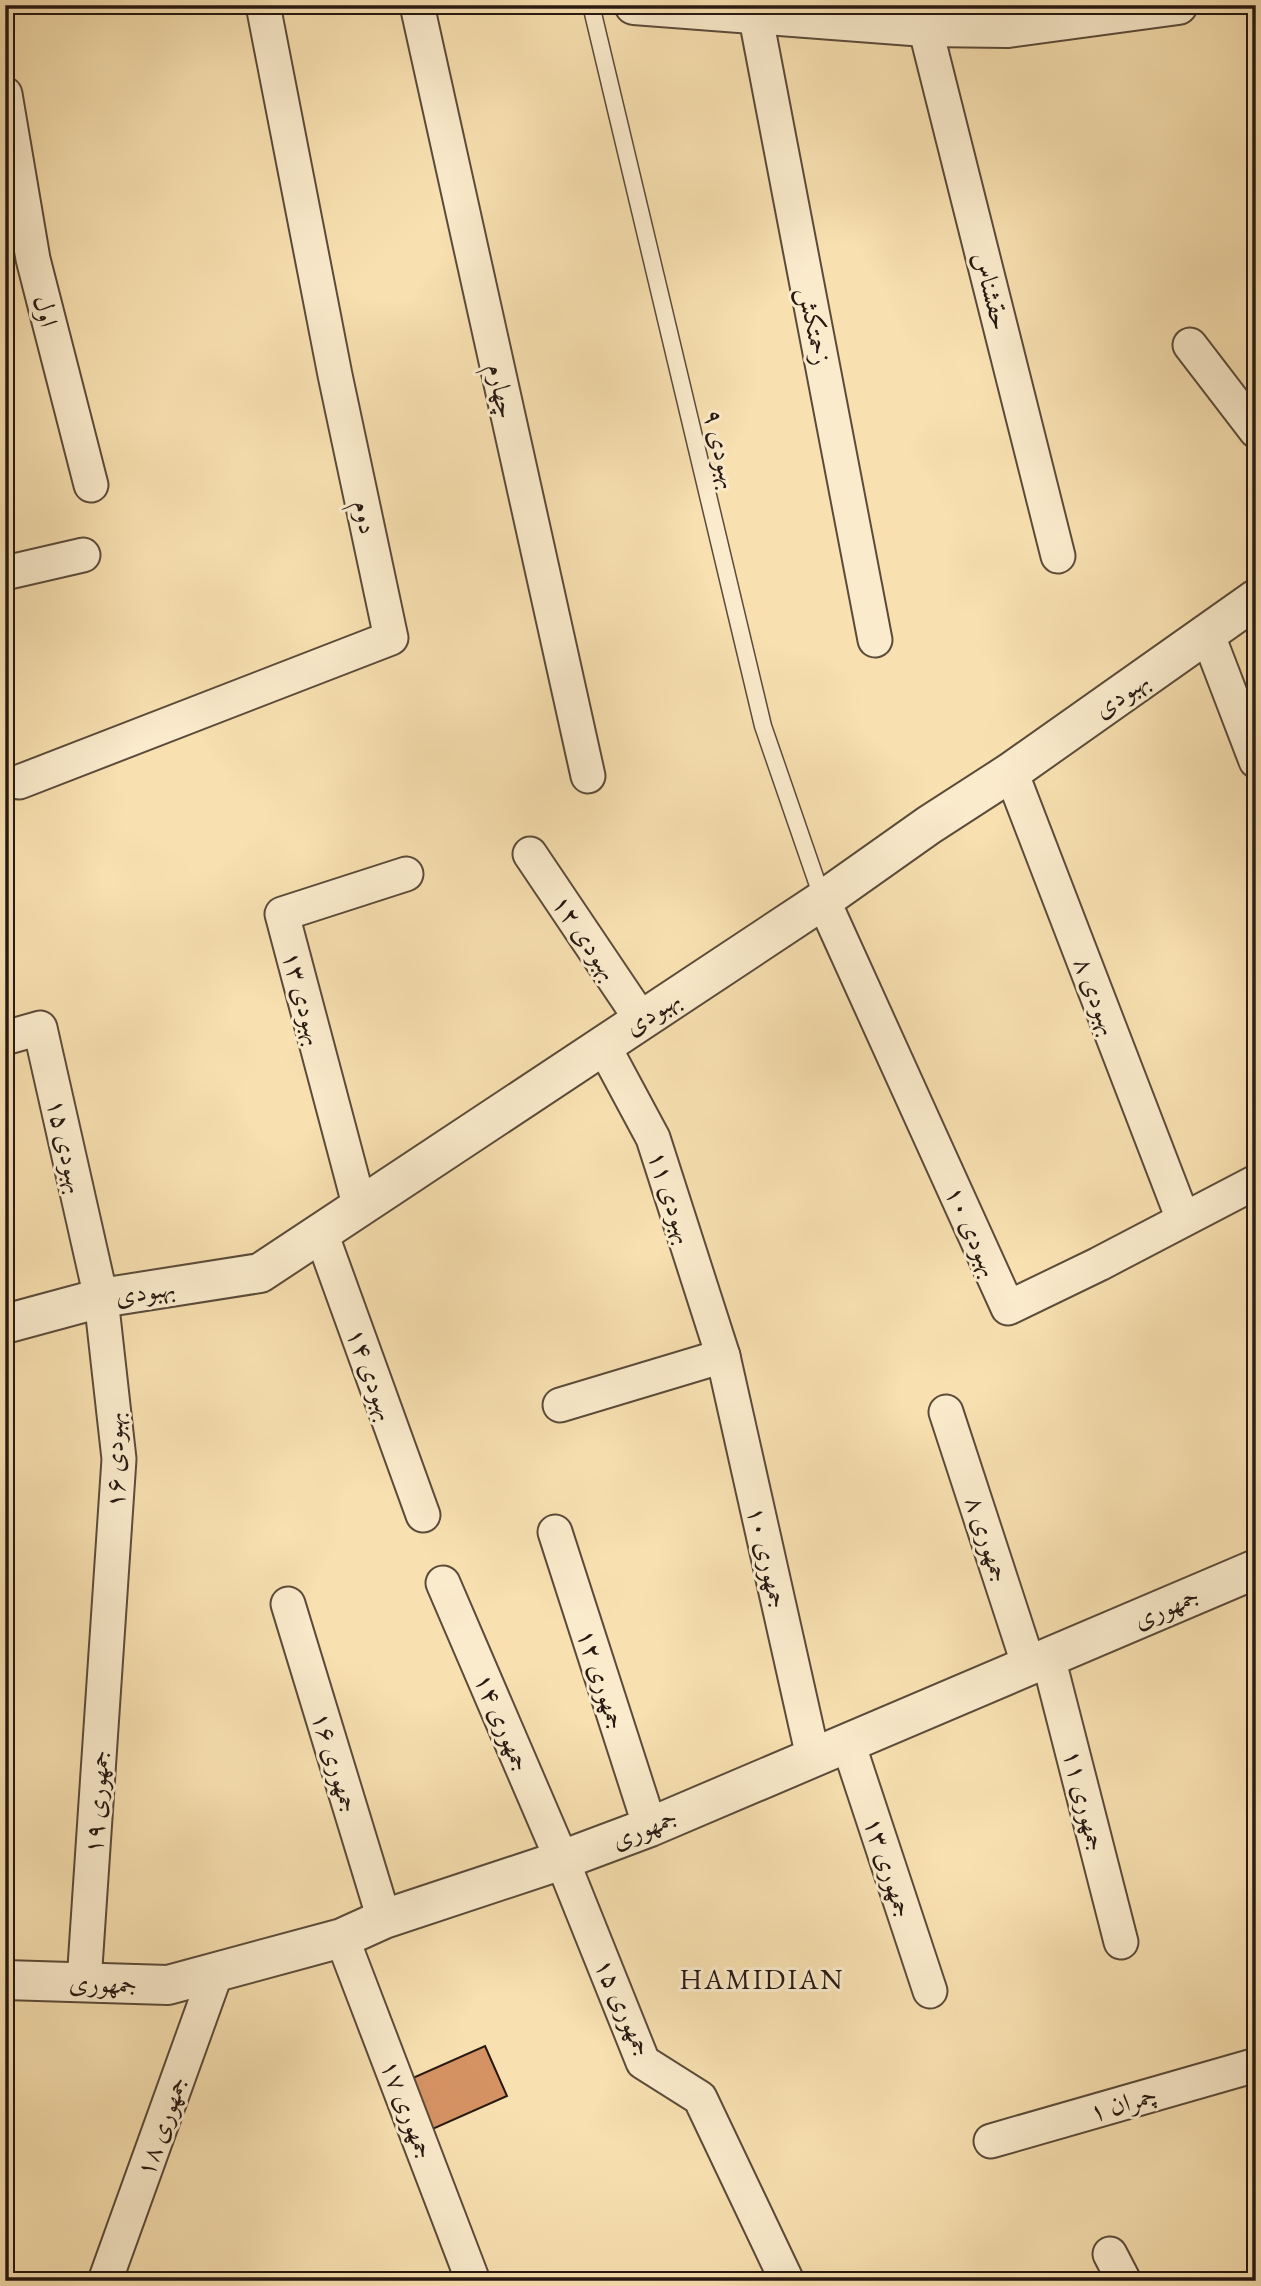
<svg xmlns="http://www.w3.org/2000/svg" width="1261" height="2286" font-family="'EB Garamond',Amiri,serif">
	<rect width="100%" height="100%" fill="#f8e0b0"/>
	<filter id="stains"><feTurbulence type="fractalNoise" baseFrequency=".00286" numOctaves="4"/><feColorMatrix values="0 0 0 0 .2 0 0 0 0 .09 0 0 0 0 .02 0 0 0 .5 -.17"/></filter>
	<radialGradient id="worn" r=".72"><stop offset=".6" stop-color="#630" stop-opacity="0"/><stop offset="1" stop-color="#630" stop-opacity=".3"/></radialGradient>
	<polygon fill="#d59364" stroke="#271912" stroke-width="2" points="485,2046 507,2096 428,2131 406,2081"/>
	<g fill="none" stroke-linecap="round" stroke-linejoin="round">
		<g stroke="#5b4b3a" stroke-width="19">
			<polyline id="service" points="591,5 763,726 823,900"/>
		</g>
		<g stroke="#5b4b3a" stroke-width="37">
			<g id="minor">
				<polyline points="417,5 588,776"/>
				<polyline points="750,5 755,13 875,640"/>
				<polyline points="910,5 925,27 1058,556"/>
				<polyline points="5,94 33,259 91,485"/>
				<polyline points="1190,345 1256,431"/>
				<polyline points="5,573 83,555"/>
				<polyline points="1207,633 1256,761"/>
				<polyline points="1011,772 1183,1219"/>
				<polyline points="19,782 391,638 335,375 263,5"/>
				<polyline points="530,854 641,1019"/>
				<polyline points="823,900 1008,1308 1099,1264 1256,1182"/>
				<polyline points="5,1038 40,1028 101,1298 119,1459 84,1982"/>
				<polyline points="603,1045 653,1138 723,1356 813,1757"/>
				<polyline points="360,1208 282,914 406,874"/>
				<polyline points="321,1233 423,1515"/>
				<polyline points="560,1405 723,1356"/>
				<polyline points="946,1412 1029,1666"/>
				<polyline points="555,1532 650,1827"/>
				<polyline points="443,1583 562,1860 643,2062 700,2098 787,2281"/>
				<polyline points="288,1604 384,1919"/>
				<polyline points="1048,1657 1121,1942"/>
				<polyline points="848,1743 930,1991"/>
				<polyline points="342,1938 473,2281"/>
				<polyline points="991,2141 1256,2065"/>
				<polyline points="1110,2254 1124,2281"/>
				<polyline points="105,2281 217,1970"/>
			</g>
		</g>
		<g stroke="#5b4b3a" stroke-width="42">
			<g id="tertiary">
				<polyline points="634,5 925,27 1008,28 1178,5"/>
				<polyline points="5,1324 101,1298 260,1273 823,900 929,825 1011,772 1256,599"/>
				<polyline points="5,1980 168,1985 342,1938 384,1919 562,1860 650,1827 1256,1569"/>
			</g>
		</g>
		<use href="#service" stroke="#faebcc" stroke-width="16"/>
		<use href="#minor" stroke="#faebcc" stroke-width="33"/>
		<use href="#tertiary" stroke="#faebcc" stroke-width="38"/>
	</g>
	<g text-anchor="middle" stroke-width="6" stroke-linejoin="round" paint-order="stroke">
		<g font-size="26" fill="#271912" stroke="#faebcc">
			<text transform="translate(992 291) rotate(76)" y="9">حقشناس</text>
			<text transform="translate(46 311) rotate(76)" y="9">اول</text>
			<text transform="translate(815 326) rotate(79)" y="9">زحمتکش</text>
			<text transform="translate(502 391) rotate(78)" y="9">چهارم</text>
			<text transform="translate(722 449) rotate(77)" y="9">بهبودی ۹</text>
			<text transform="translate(366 517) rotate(78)" y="9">دوم</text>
			<text transform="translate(1121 694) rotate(-35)" y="9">بهبودی</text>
			<text transform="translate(586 937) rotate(56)" y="9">بهبودی ۱۲</text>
			<text transform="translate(1097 996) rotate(69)" y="9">بهبودی ۸</text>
			<text transform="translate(304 998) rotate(75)" y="9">بهبودی ۱۳</text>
			<text transform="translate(652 1012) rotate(-33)" y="9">بهبودی</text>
			<text transform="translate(67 1146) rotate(77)" y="9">بهبودی ۱۵</text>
			<text transform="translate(672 1197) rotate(72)" y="9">بهبودی ۱۱</text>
			<text transform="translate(973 1231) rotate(66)" y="9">بهبودی ۱۰</text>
			<text transform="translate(145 1291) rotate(-9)" y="9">بهبودی</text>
			<text transform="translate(372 1374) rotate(70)" y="9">بهبودی ۱۴</text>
			<text transform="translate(114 1460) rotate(-91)" y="9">بهبودی ۱۶</text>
			<text transform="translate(988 1539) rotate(72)" y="9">جمهوری ۸</text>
			<text transform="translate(768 1557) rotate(77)" y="9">جمهوری ۱۰</text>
			<text transform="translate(1166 1607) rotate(-23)" y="9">جمهوری</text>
			<text transform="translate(602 1679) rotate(72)" y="9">جمهوری ۱۲</text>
			<text transform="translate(503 1722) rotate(67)" y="9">جمهوری ۱۴</text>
			<text transform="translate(336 1762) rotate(73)" y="9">جمهوری ۱۶</text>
			<text transform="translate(1085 1800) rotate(76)" y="9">جمهوری ۱۱</text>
			<text transform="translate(96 1802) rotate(-86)" y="9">جمهوری ۱۹</text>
			<text transform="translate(644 1828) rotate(-22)" y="9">جمهوری</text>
			<text transform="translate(889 1867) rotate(72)" y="9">جمهوری ۱۳</text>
			<text transform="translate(103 1983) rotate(2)" y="9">جمهوری</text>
			<text transform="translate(624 2007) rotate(66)" y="9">جمهوری ۱۵</text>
			<text transform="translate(1123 2103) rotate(-16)" y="9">چمران ۱</text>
			<text transform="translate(408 2109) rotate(69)" y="9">جمهوری ۱۷</text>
			<text transform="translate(161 2126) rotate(-70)" y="9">جمهوری ۱۸</text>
		</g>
		<g font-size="28" letter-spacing="2" fill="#271912" stroke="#faebcc">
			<text x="762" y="1989">HAMIDIAN</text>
		</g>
	</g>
	<rect width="1261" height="2286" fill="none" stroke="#f8e0b0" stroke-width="28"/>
	<rect x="7" y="7" width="1247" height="2272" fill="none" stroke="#271912" stroke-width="3.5"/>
	<rect x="14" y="14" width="1233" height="2258" fill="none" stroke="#271912" stroke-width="2"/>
	<rect width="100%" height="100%" filter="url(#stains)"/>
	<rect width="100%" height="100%" fill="url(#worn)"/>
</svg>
